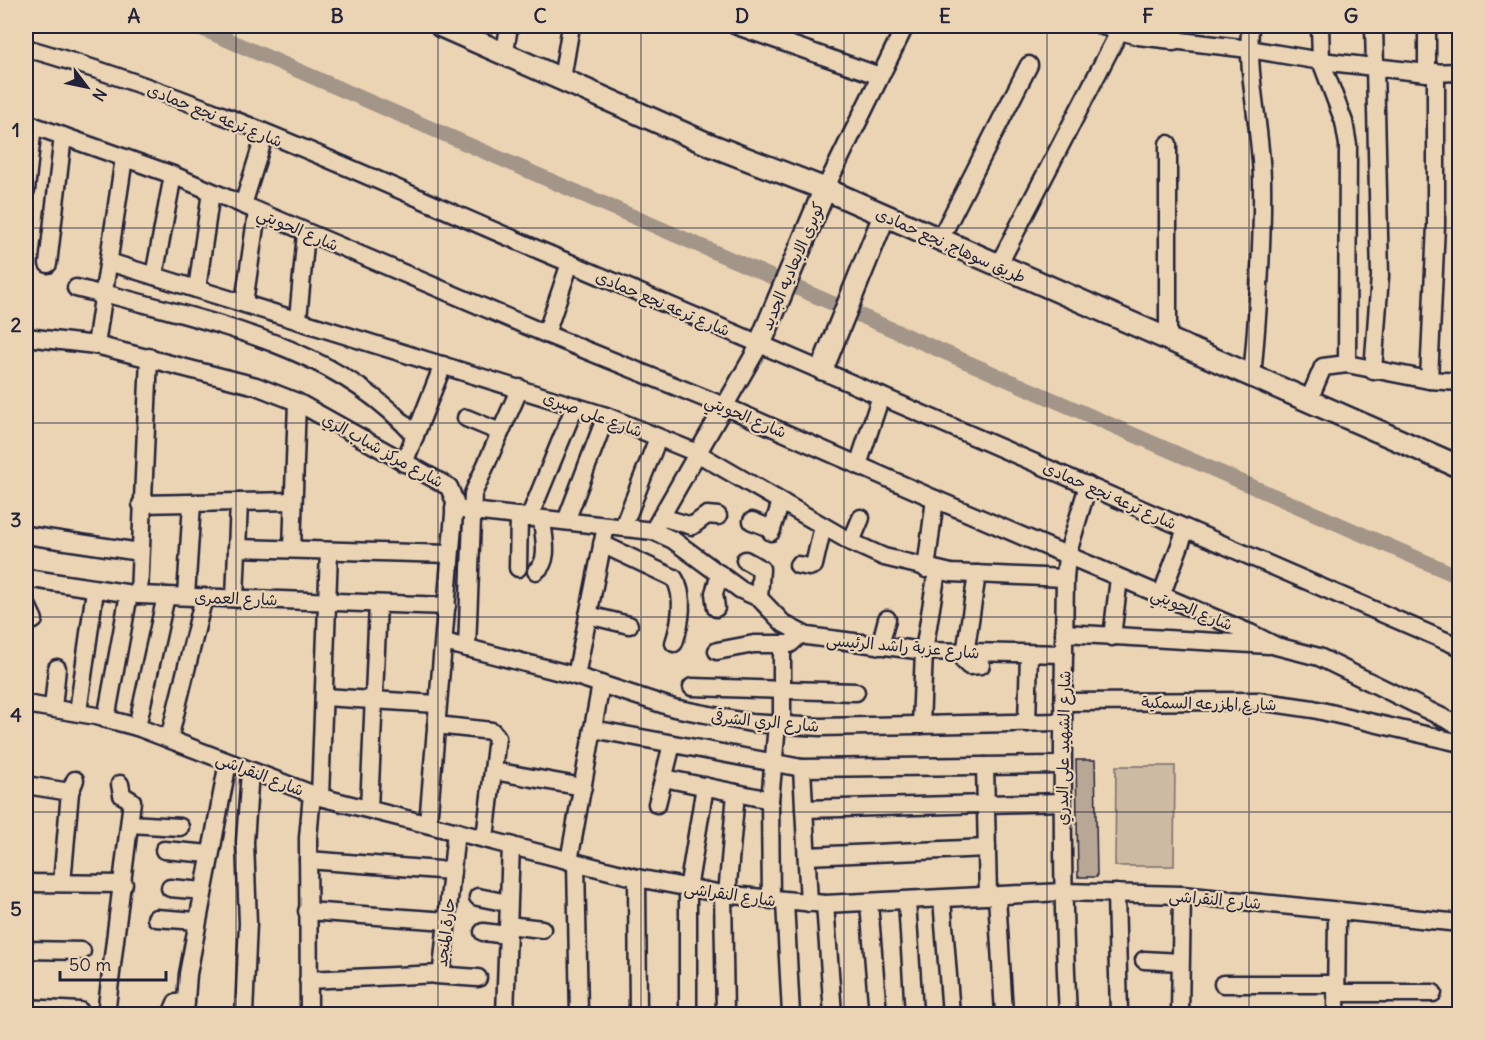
<svg xmlns="http://www.w3.org/2000/svg" width="1485" height="1040" font-family="Delius,'Playpen Sans Arabic',sans-serif">
	<rect width="100%" height="100%" fill="#ead4b3"/>
	<filter id="ink" filterUnits="userSpaceOnUse"><feTurbulence type="fractalNoise" baseFrequency=".0167" numOctaves="2"/><feDisplacementMap in="SourceGraphic" scale="12" xChannelSelector="R" yChannelSelector="G"/><feConvolveMatrix kernelMatrix="1 2 1 2 8 2 1 2 1" color-interpolation-filters="sRGB"/></filter>
	<g filter="url(#ink)">
		<polygon fill="#cdbaa2" stroke="#786e6e" stroke-width="1.5" points="1116,766 1175,766 1174,866 1115,866"/>
		<g fill="none" stroke-linecap="round" stroke-linejoin="round">
			<polyline stroke="#a39588" stroke-width="15" points="196,26 1460,577"/>
		</g>
		<polygon fill="#b8a795" stroke="#22223b" stroke-width="1.5" points="1076,760 1095,760 1097,877 1078,877"/>
		<g fill="none" stroke-linecap="round" stroke-linejoin="round">
			<g stroke="#22223b" stroke-width="21">
				<g id="minor">
					<polyline points="737,26 880,76"/>
					<polyline points="1102,26 1138,36 1249,49 1321,61 1320,26"/>
					<path d="M 1250,26 C 1247,78 1261,129 1262,180 C 1263,246 1258,312 1252,377"/>
					<polyline points="1427,26 1427,73"/>
					<polyline points="1174,42 1175,26"/>
					<path d="M 26,48 C 203,98 372,179 541,251 C 848,380 1153,515 1460,647"/>
					<polyline points="505,52 509,26"/>
					<polyline points="562,79 571,26"/>
					<polyline points="26,123 173,175 546,334 724,406 935,499 1250,633 1276,646 1319,657 1460,726"/>
					<polyline points="1168,144 1168,341"/>
					<polyline points="825,189 905,26"/>
					<polyline points="26,190 33,125"/>
					<polyline points="243,205 265,134"/>
					<polyline points="939,241 1029,65"/>
					<polyline points="109,262 606,416 697,453 851,542 884,557 951,573 1065,578"/>
					<polyline points="48,264 63,136"/>
					<polyline points="998,266 1119,32"/>
					<polyline points="154,276 173,175"/>
					<polyline points="76,288 104,295"/>
					<polyline points="197,289 211,192"/>
					<path d="M 104,293 C 213,323 338,347 415,436"/>
					<polyline points="244,303 257,212"/>
					<polyline points="298,319 306,233"/>
					<polyline points="546,334 570,263"/>
					<polyline points="26,337 96,345 256,386 297,402 449,487 455,502 428,824"/>
					<polyline points="96,345 124,158"/>
					<polyline points="1347,364 1429,380 1460,382"/>
					<polyline points="1373,371 1380,276 1374,26"/>
					<polyline points="1429,380 1436,225 1436,72"/>
					<polyline points="1308,402 1323,367 1347,364 1348,145 1344,122 1321,61 1427,73 1460,72"/>
					<polyline points="466,418 500,432"/>
					<polyline points="404,463 443,365"/>
					<polyline points="858,465 881,396"/>
					<polyline points="141,504 293,501"/>
					<polyline points="454,509 653,531 673,540 741,590 759,598 784,624 807,636 924,651 1064,654"/>
					<polyline points="661,517 692,526 707,515 718,516"/>
					<polyline points="529,518 575,406"/>
					<polyline points="566,521 606,416"/>
					<polyline points="752,521 772,529"/>
					<polyline points="623,527 658,438"/>
					<polyline points="653,531 760,344"/>
					<polyline points="771,532 781,502"/>
					<polyline points="26,535 140,552"/>
					<polyline points="851,542 861,518"/>
					<path d="M 602,544 L 674,578 C 686,596 680,625 674,643"/>
					<polyline points="237,548 450,554"/>
					<polyline points="292,549 297,402"/>
					<polyline points="745,560 761,569 759,598"/>
					<polyline points="798,565 809,567 814,565 823,526"/>
					<polyline points="518,568 519,516"/>
					<polyline points="926,569 935,499"/>
					<path d="M 536,571 C 551,561 543,535 542,519"/>
					<polyline points="977,574 964,661 969,666 981,665"/>
					<polyline points="26,578 139,595 447,606"/>
					<polyline points="139,595 149,357"/>
					<polyline points="186,596 192,503"/>
					<polyline points="1161,596 1186,529"/>
					<polyline points="235,598 239,502"/>
					<polyline points="26,603 34,620"/>
					<polyline points="716,608 714,593 720,574"/>
					<polyline points="588,615 629,625"/>
					<polyline points="1064,633 1269,645"/>
					<polyline points="1112,637 1119,578"/>
					<polyline points="444,642 576,676 674,708 751,723 820,727 1061,722"/>
					<polyline points="782,644 782,726"/>
					<polyline points="880,646 887,619"/>
					<polyline points="467,648 473,494 520,388"/>
					<polyline points="717,651 754,644 790,644 801,634"/>
					<polyline points="576,676 606,526"/>
					<polyline points="692,687 856,692"/>
					<polyline points="324,697 437,704"/>
					<polyline points="1063,702 1258,701 1313,709 1460,743"/>
					<polyline points="26,704 96,716 137,727 320,797 637,878 723,894 825,904 1062,892 1182,895 1460,923"/>
					<polyline points="53,708 57,668"/>
					<polyline points="78,712 95,590"/>
					<polyline points="106,719 129,594"/>
					<polyline points="1027,723 1029,654"/>
					<polyline points="436,725 492,731 497,737 485,838"/>
					<polyline points="921,725 924,651 937,571"/>
					<polyline points="137,727 166,596"/>
					<polyline points="593,729 802,768 1061,765"/>
					<polyline points="169,739 204,597"/>
					<polyline points="985,766 988,896"/>
					<polyline points="802,768 809,903"/>
					<polyline points="494,771 583,787"/>
					<polyline points="664,778 770,800"/>
					<polyline points="26,785 70,792"/>
					<polyline points="320,797 329,551"/>
					<polyline points="657,804 672,744"/>
					<polyline points="369,809 378,604"/>
					<polyline points="804,809 1061,802"/>
					<polyline points="130,824 180,827"/>
					<polyline points="164,850 210,854"/>
					<polyline points="807,856 987,848"/>
					<polyline points="308,860 452,871"/>
					<polyline points="569,861 601,684"/>
					<polyline points="576,863 579,1014"/>
					<polyline points="637,878 638,1014"/>
					<polyline points="26,883 124,884"/>
					<polyline points="62,883 70,792 75,780"/>
					<polyline points="170,888 203,891"/>
					<polyline points="1116,893 1119,1014"/>
					<polyline points="723,894 725,1014"/>
					<polyline points="727,895 736,793"/>
					<polyline points="997,896 1004,1014"/>
					<polyline points="478,897 508,903"/>
					<polyline points="942,899 951,1014"/>
					<polyline points="771,900 770,800 777,725"/>
					<polyline points="907,901 914,1014"/>
					<polyline points="785,902 791,1014"/>
					<polyline points="869,903 878,1014"/>
					<polyline points="825,904 833,1014"/>
					<polyline points="307,911 447,921"/>
					<polyline points="156,918 197,921"/>
					<polyline points="508,925 542,929"/>
					<polyline points="483,932 507,935"/>
					<polyline points="26,950 82,951"/>
					<polyline points="1144,960 1180,962"/>
					<polyline points="436,975 478,978"/>
					<polyline points="308,980 439,974 442,969 456,831"/>
					<polyline points="1223,984 1336,984"/>
					<polyline points="1336,993 1433,993"/>
					<polyline points="26,1008 80,1011"/>
					<polyline points="106,1014 132,801 122,795 120,784"/>
					<polyline points="171,1014 176,1003 186,1002"/>
					<polyline points="185,1014 188,974 228,762"/>
					<polyline points="244,1014 248,923 245,842 250,771"/>
					<polyline points="309,1014 308,838 312,794"/>
					<polyline points="505,1014 511,845"/>
					<polyline points="688,1014 688,889 705,786"/>
					<path d="M 1068,1014 C 1060,869 1063,724 1065,578 L 1067,556 L 1088,485"/>
					<polyline points="1180,1014 1182,895"/>
					<polyline points="1336,1014 1337,911"/>
				</g>
			</g>
			<g stroke="#22223b" stroke-width="26">
				<g id="major">
					<polyline points="441,26 708,144 825,189 1460,467"/>
					<polyline points="760,344 825,189"/>
					<polyline points="822,369 884,216"/>
				</g>
			</g>
			<use href="#minor" stroke="#ead4b3" stroke-width="16"/>
			<use href="#major" stroke="#ead4b3" stroke-width="21"/>
		</g>
	</g>
	<path fill="none" stroke="#22223b" stroke-width="1.5" stroke-opacity="0.55" d="M 236,26 L 236,1014M 438,26 L 438,1014M 641,26 L 641,1014M 844,26 L 844,1014M 1047,26 L 1047,1014M 1249,26 L 1249,1014M 26,228 L 1460,228M 26,423 L 1460,423M 26,617 L 1460,617M 26,812 L 1460,812"/>
	<g text-anchor="middle" stroke-width="4.5" stroke-linejoin="round" paint-order="stroke">
		<g font-size="16" fill="#22223b" stroke="#ead4b3">
			<text transform="translate(215 115) rotate(22)" y="6">شارع ترعه نجع حمادى</text>
			<text transform="translate(298 229) rotate(23)" y="6">شارع الحويتي</text>
			<text transform="translate(951 245) rotate(24)" y="6">طريق سوهاج, نجع حمادى</text>
			<text transform="translate(792 266) rotate(-67)" y="6">كوبرى الابعاديه الجديد</text>
			<text transform="translate(663 303) rotate(23)" y="6">شارع ترعه نجع حمادى</text>
			<text transform="translate(593 414) rotate(20)" y="6">شارع على صبرى</text>
			<text transform="translate(746 416) rotate(23)" y="6">شارع الحويتي</text>
			<text transform="translate(383 450) rotate(29)" y="6">شارع مركز شباب الري</text>
			<text transform="translate(1110 495) rotate(24)" y="6">شارع ترعه نجع حمادى</text>
			<text transform="translate(236 598) rotate(2)" y="6">شارع العمرى</text>
			<text transform="translate(1192 609) rotate(22)" y="6">شارع الحويتي</text>
			<text transform="translate(903 646) rotate(5)" y="6">شارع عزبة راشد الرئيسى</text>
			<text transform="translate(1209 703) rotate(1)" y="6">شارع المزرعه السمكية</text>
			<text transform="translate(765 721) rotate(5)" y="6">شارع الري الشرقى</text>
			<text transform="translate(1063 748) rotate(-89)" y="6">شارع الشهيد على البدري</text>
			<text transform="translate(260 774) rotate(21)" y="6">شارع النقراشى</text>
			<text transform="translate(730 894) rotate(8)" y="6">شارع النقراشى</text>
			<text transform="translate(1215 899) rotate(5)" y="6">شارع النقراشى</text>
			<text transform="translate(445 932) rotate(-83)" y="6">حارة المنجد</text>
		</g>
	</g>
	<rect width="1485" height="1040" fill="none" stroke="#ead4b3" stroke-width="66"/>
	<g transform="translate(87 87) rotate(122)" stroke="#ead4b3" stroke-width="4.5" paint-order="stroke">
	<path d="M0-4.5L10 22L0 15L-10 22Z" fill="#22223b"/>
	<text y="-9" font-size="16" font-weight="bold" text-anchor="middle" fill="#22223b">N</text>
	</g>
	<path d="M60 971v9h106v-9" fill="none" stroke="#22223b" stroke-width="3"/>
	<text x="69" y="971" font-size="18" fill="#22223b" stroke="#ead4b3" stroke-width="4.5" paint-order="stroke">50 m</text>
	<rect x="33" y="33" width="1419" height="974" fill="none" stroke="#22223b" stroke-width="2"/>
	<g font-size="20" text-anchor="middle" font-weight="bold" fill="#22223b">
		<text x="134" y="23">A</text>
		<text x="337" y="23">B</text>
		<text x="540" y="23">C</text>
		<text x="742" y="23">D</text>
		<text x="945" y="23">E</text>
		<text x="1148" y="23">F</text>
		<text x="1351" y="23">G</text>
		<text x="16" y="137">1</text>
		<text x="16" y="332">2</text>
		<text x="16" y="527">3</text>
		<text x="16" y="722">4</text>
		<text x="16" y="916">5</text>
	</g>
</svg>
